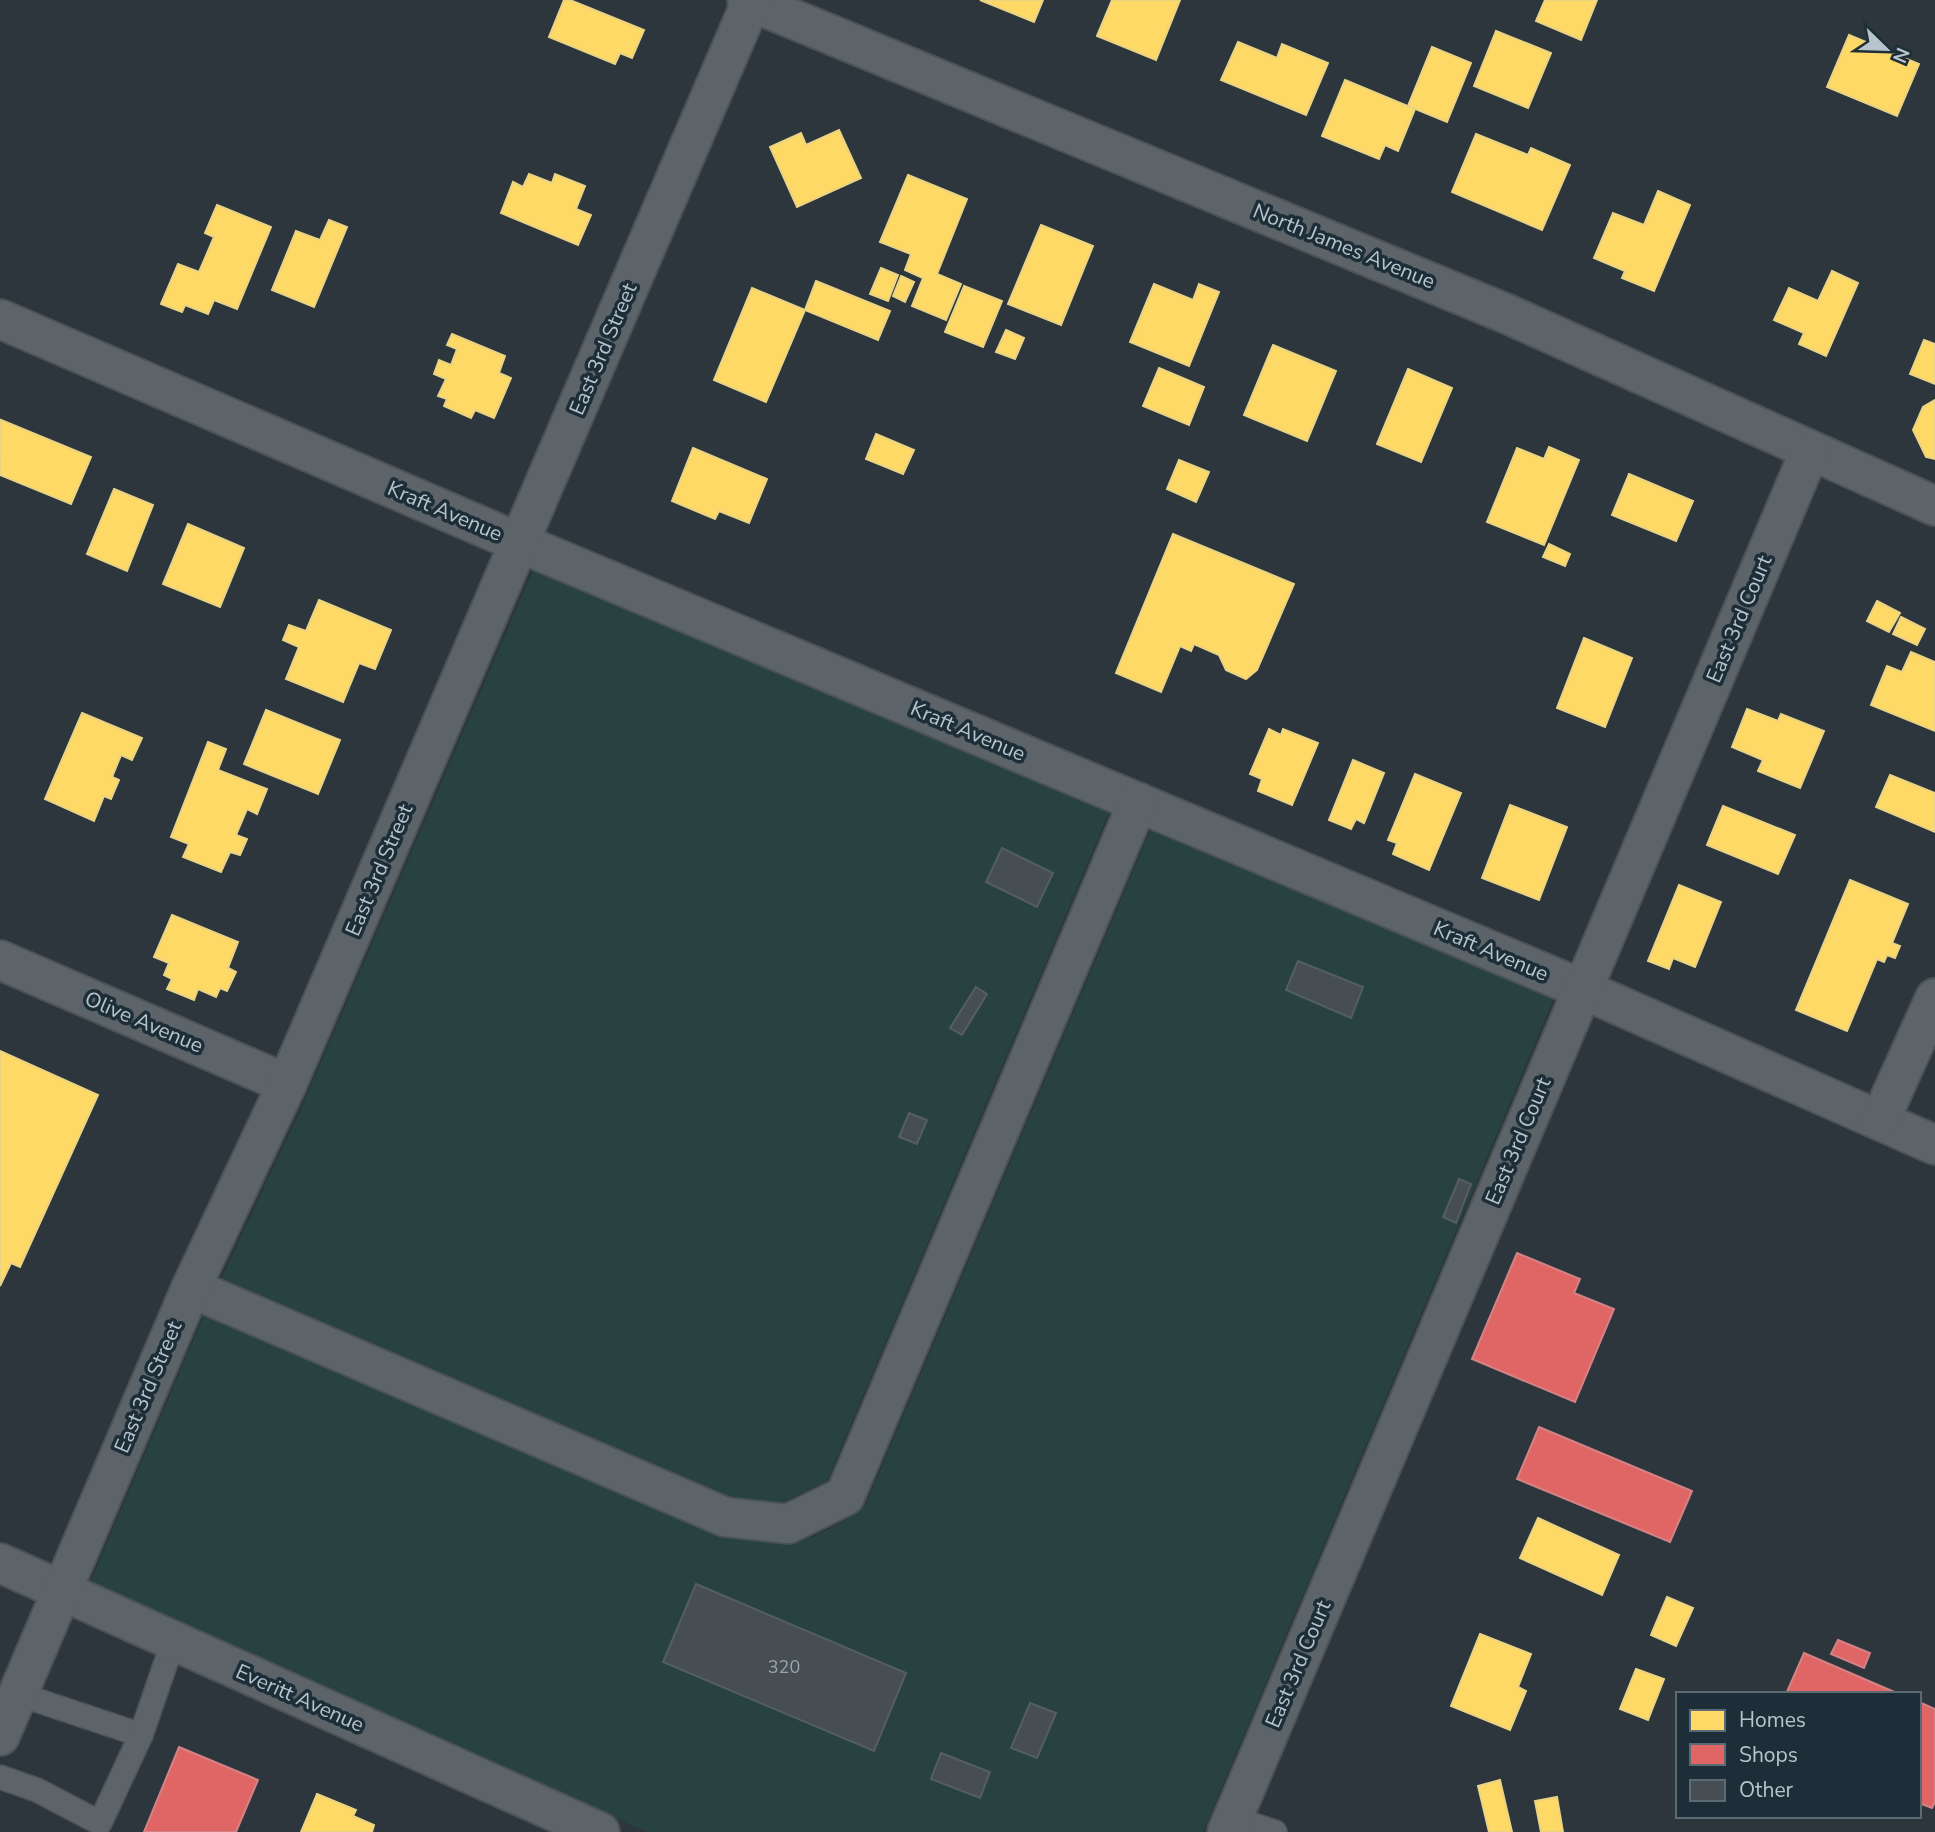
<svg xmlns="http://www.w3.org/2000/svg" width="1935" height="1832" font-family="'Nunito Sans',sans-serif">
	<rect width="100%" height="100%" fill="#2c363c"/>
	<g fill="#284240">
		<polygon points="533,570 1109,812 827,1481 781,1503 729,1498 221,1279 300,1111"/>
		<path d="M 1151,829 L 1554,998 L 1203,1832 L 647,1832 L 90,1583 L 204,1315 L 717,1535 C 740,1538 765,1544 788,1543 C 808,1543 852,1518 866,1504 Z"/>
	</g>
	<g fill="#ffd966" stroke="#e9d385" stroke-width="2">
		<polygon points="564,0 570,0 644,30 632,58 620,53 615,64 549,37"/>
		<polygon points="980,0 1043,0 1034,22"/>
		<polygon points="1112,0 1180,0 1156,60 1097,36"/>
		<polygon points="1545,0 1597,0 1581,40 1536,21"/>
		<polygon points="1496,31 1551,53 1528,108 1474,86"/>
		<polygon points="1849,35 1919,64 1897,116 1827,87"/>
		<polygon points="1238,42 1277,58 1282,44 1328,63 1306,115 1221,80"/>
		<polygon points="1432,47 1471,63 1447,122 1408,106"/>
		<polygon points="1345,80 1415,109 1398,151 1385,145 1379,159 1322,136"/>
		<polygon points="839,130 861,178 797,207 770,147 801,133 806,145"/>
		<polygon points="1476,134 1528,155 1531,148 1570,165 1542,230 1452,192"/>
		<polygon points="529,174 552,183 555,174 585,186 576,209 591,215 578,245 501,213 513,182 523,187"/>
		<polygon points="908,175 967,199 937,274 961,284 946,320 912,306 923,278 905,270 911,254 880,242"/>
		<polygon points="1658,191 1690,205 1654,291 1622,278 1625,271 1594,258 1613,213 1644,225"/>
		<polygon points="217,205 271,227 237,309 214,300 208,314 185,305 182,312 161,304 178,264 199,272 214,237 205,233"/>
		<polygon points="329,220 347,227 314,307 272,290 296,231 320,240"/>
		<polygon points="1041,225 1093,246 1061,325 1008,304"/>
		<polygon points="881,268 898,275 888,301 870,294"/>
		<polygon points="1832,271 1858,283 1826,356 1799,344 1804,333 1774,320 1789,288 1818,301"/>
		<polygon points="901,276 914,282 905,302 893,296"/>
		<polygon points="816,281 890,311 878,340 805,310"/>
		<polygon points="1154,284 1193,300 1199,284 1219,292 1189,366 1130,342"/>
		<polygon points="964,286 1002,301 983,347 945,332"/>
		<polygon points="752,288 805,310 766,402 714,380"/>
		<polygon points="1006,330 1024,338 1015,359 996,352"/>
		<polygon points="452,334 505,356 499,373 511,378 494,418 475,410 471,418 444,406 447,399 438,396 446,379 434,374 439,360 451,365 457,349 447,345"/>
		<polygon points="1924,340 1935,344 1935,384 1910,374"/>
		<polygon points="1273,345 1336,371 1307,441 1244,415"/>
		<polygon points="1159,368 1204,387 1189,425 1143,406"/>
		<polygon points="1408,369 1452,388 1421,462 1377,444"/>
		<polygon points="1935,400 1935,459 1926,457 1913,430 1923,407"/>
		<polygon points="1,420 91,457 71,504 0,475"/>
		<polygon points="876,434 914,450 903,474 866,459"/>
		<polygon points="1549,447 1579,460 1544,545 1487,522 1517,448 1544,459"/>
		<polygon points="693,448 767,479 749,523 719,511 715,519 672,501"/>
		<polygon points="1179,460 1209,472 1196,502 1167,489"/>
		<polygon points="1629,474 1693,501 1676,541 1612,515"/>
		<polygon points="114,489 153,505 127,571 87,554"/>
		<polygon points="188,524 244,548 220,607 163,584"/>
		<polygon points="1173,534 1294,584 1257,670 1246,679 1226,670 1219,655 1194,644 1191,651 1180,646 1161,692 1116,673"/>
		<polygon points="1549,544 1570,554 1565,566 1543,557"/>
		<polygon points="319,600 391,630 375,669 359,663 343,702 286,679 299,647 283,640 289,625 306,631"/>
		<polygon points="1877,601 1900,613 1889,632 1867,621"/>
		<polygon points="1901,617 1925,629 1917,645 1893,634"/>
		<polygon points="1584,638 1632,658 1605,727 1557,708"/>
		<polygon points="1911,652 1935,662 1935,731 1871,705 1887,666 1902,672"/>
		<polygon points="1747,709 1778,721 1781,714 1824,731 1800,788 1758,771 1763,760 1732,747"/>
		<polygon points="266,710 340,740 318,794 244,764"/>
		<polygon points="82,713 142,738 132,760 121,755 112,777 119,780 111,799 104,796 94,821 45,799"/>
		<polygon points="1269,729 1281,735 1283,729 1318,743 1292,805 1258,791 1262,779 1250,774"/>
		<polygon points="208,742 226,749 218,770 267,789 257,814 247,809 236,835 247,839 240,855 230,852 221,872 183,857 189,844 171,837"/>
		<polygon points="1353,760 1384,773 1364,823 1356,819 1351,829 1329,820"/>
		<polygon points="1415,774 1461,793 1429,870 1393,854 1397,843 1388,840"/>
		<polygon points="1890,775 1935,793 1935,832 1876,807"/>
		<polygon points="1510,805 1567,827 1539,900 1482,878"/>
		<polygon points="1723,806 1795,835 1778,874 1707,845"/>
		<polygon points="1850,880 1908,904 1892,943 1900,946 1895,958 1887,955 1884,962 1877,959 1847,1031 1796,1010"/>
		<polygon points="1679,885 1721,902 1695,967 1673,958 1669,969 1648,961"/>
		<polygon points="172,915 238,942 228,968 236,972 227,991 220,988 216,997 198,989 194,1000 167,989 172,979 164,975 169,963 154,957"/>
		<polygon points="0,1051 98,1095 20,1267 11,1263 0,1286"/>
		<polygon points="1538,1518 1619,1555 1602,1595 1520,1558"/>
		<polygon points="1667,1597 1693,1608 1676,1646 1651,1635"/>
		<polygon points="1480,1634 1531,1654 1518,1687 1526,1691 1510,1730 1451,1706"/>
		<polygon points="1636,1669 1664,1679 1648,1720 1620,1709"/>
		<polygon points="1500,1780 1512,1832 1489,1832 1478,1786"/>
		<polygon points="317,1794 356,1810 353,1816 374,1825 372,1832 301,1832"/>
		<polygon points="1557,1797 1563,1832 1541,1832 1535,1801"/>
	</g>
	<g fill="#e06666" stroke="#d48285" stroke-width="2">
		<polygon points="1517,1253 1580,1279 1574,1293 1614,1309 1575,1402 1472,1359"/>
		<polygon points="1539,1427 1692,1491 1670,1542 1517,1479"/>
		<polygon points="1838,1640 1870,1653 1864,1668 1831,1654"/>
		<polygon points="1804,1653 1899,1694 1786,1694"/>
		<polygon points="1919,1702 1935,1709 1935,1802 1932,1808 1919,1803"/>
		<polygon points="179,1747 258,1780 236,1832 144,1832"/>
	</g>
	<g fill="#464e53" stroke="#545e63" stroke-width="2">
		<polygon points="1002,848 1053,873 1037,907 986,882"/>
		<polygon points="1298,961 1363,987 1351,1018 1286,990"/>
		<polygon points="976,987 987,994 962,1035 950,1028"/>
		<polygon points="909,1113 927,1120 917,1144 899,1137"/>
		<polygon points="1459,1179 1471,1184 1456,1223 1443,1217"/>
		<polygon points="696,1584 906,1673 874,1751 663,1662"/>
		<polygon points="1030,1703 1056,1713 1037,1758 1011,1748"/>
		<polygon points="941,1753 990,1772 980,1798 931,1779"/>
	</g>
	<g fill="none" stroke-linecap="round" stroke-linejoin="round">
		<g stroke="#4b5256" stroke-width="26">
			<g id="service">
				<polyline points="18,1694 141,1735"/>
				<polyline points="0,1777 37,1790 100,1823 141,1735 173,1642"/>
				<polyline points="1233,1818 1275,1832"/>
			</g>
		</g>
		<g stroke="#4b5256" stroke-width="42">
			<g id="minor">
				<polyline points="747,0 1507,314 1935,506"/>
				<polyline points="0,319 520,543 1582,989 1935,1145"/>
				<polyline points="0,960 287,1084"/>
				<polyline points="1880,1120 1935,998"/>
				<polyline points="191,1288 725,1517 788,1524 845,1496 1138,802"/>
				<polyline points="0,1563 600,1832"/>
				<polyline points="1227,1832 1810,451"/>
			</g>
		</g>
		<g stroke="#4b5256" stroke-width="42">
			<polyline id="tertiary" points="0,1736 191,1288 287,1084 752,0"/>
		</g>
		<use href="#service" stroke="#5c6469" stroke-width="23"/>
		<use href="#minor" stroke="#5c6469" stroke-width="38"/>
		<use href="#tertiary" stroke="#5c6469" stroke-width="38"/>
	</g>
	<g text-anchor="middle" stroke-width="7" stroke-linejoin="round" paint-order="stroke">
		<g font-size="18" fill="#9ba6ae">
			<text x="784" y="1673">320</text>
		</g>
		<g font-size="21" fill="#b7c4cc" stroke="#1e2e38">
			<text transform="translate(1344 246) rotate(22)" y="7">North James Avenue</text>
			<text transform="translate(603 349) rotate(-67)" y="7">East 3rd Street</text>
			<text transform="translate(445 511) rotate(23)" y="7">Kraft Avenue</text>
			<text transform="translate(1739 619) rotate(-67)" y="7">East 3rd Court</text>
			<text transform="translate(968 731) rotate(23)" y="7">Kraft Avenue</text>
			<text transform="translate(379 870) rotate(-67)" y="7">East 3rd Street</text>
			<text transform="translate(1491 951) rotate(23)" y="7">Kraft Avenue</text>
			<text transform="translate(144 1022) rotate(23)" y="7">Olive Avenue</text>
			<text transform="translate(1518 1141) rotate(-67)" y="7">East 3rd Court</text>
			<text transform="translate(148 1387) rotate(-67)" y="7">East 3rd Street</text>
			<text transform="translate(1298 1664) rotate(-67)" y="7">East 3rd Court</text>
			<text transform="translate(300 1698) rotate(24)" y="7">Everitt Avenue</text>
		</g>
	</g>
	<rect x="1676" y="1692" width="245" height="126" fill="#1e2e38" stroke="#5b6a73" stroke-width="2"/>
	<rect x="1690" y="1710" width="35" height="21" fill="#ffd966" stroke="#5b6a73" stroke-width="2"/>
	<text x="1739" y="1727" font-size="21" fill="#b7c4cc">Homes</text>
	<rect x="1690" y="1744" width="35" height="21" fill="#e06666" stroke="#5b6a73" stroke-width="2"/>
	<text x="1739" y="1762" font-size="21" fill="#b7c4cc">Shops</text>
	<rect x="1690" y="1780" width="35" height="21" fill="#464e53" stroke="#5b6a73" stroke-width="2"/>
	<text x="1739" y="1797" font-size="21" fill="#b7c4cc">Other</text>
	<g transform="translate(1886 49) rotate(113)" stroke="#1e2e38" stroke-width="5" paint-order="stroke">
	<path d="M0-5L12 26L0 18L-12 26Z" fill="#b7c4cc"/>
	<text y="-10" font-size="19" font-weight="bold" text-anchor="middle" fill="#b7c4cc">N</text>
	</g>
</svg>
